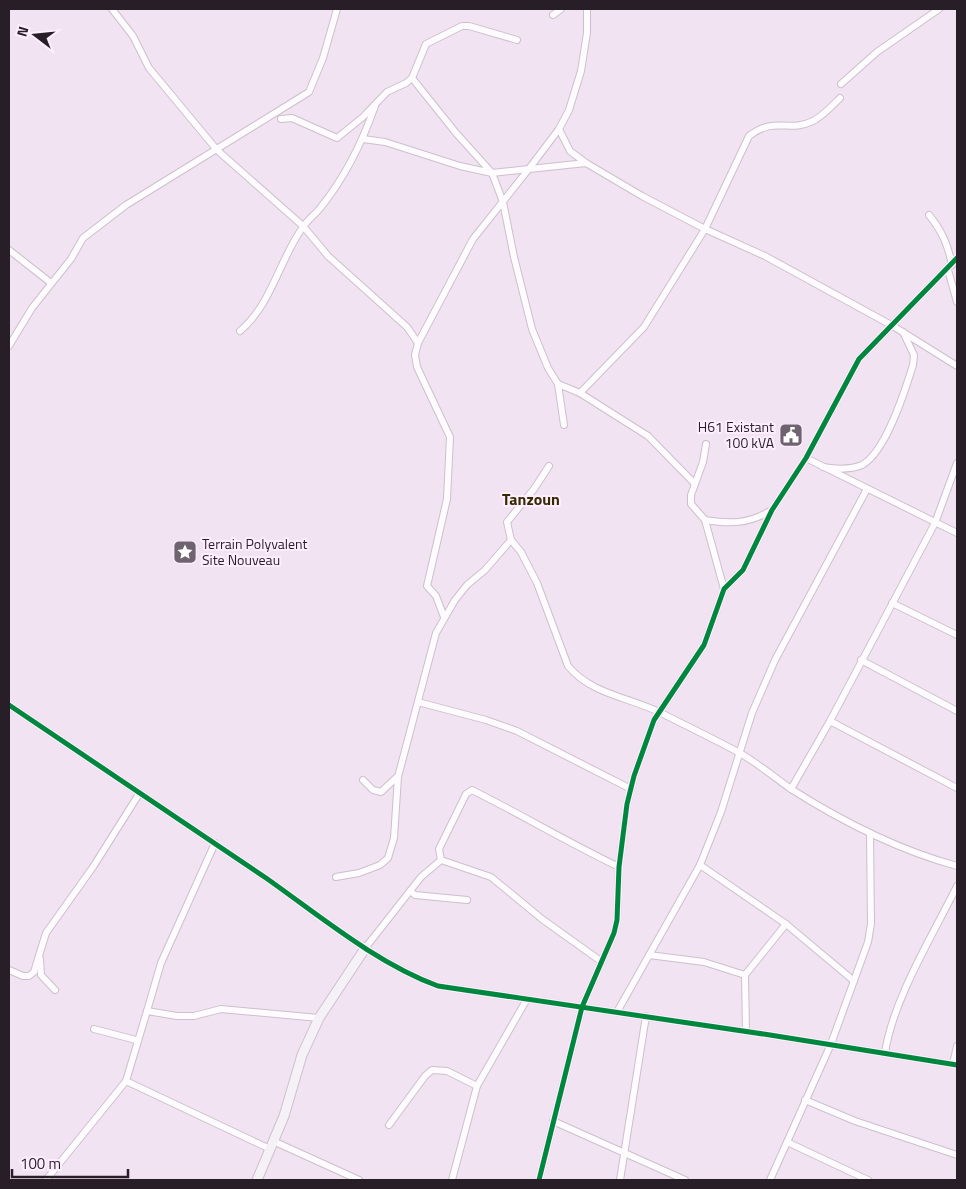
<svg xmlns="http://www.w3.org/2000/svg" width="966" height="1189" font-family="'Titillium Web',sans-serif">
	<rect width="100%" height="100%" fill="#f2e3f2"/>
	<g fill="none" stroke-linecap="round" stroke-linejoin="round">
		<g stroke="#ccc0cc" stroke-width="8">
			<g id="street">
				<polyline points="112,9 133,36 149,68 217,150 303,226 328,256 407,327 418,343"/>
				<polyline points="553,15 561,9"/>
				<polyline points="412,78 456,133 492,173 503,202 514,257 532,329 548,368 558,384 580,393 648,436 694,483"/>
				<polyline points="841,84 877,52 939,9"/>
				<polyline points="281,119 292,118 337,138 363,117 387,92 406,83 412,78 426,44 462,26 469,26 517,40"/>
				<polyline points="559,129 570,151 586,163"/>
				<polyline points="363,139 385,142 460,166 492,173 586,163 642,196 705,229 765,256 893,326 957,366"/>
				<path d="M 929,215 C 942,231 948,245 952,265"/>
				<polyline points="9,250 51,283"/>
				<polyline points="948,270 957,302"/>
				<path d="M 240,331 C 272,304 279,260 303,227 C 308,219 316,214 321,207 C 346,176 362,143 375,106"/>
				<polyline points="9,346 32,308 71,259 83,238 126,205 309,92 323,58 337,9"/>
				<polyline points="558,384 564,425"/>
				<path d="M 580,393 L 644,327 L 705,229 L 749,136 C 775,116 788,133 813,121 C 823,116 832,106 840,98"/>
				<polyline points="706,444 703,462 691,495 691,504 705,520 724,589"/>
				<polyline points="806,458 957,533"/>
				<path d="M 957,463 L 935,523 L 830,721 L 791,789 C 843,822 898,850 957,866"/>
				<path d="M 549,466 L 534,489 L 507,522 L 511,540 L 521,552 L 537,583 L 568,666 C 591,694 628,697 659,712 C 685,725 712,738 738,752 C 756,762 774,777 791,789"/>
				<path d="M 823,467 C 835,469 850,470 862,465 C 886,452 905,391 913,365 L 914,355 L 903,332"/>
				<path d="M 705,520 C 730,524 748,524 770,511"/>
				<polyline points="892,603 957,635"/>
				<polyline points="444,617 436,596 427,586 447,499 450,437 417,367 415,355 418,343 473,239 528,170 559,129 569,110 581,71 587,33 587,9"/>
				<polyline points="861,660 957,711"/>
				<polyline points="418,702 486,720 517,731 631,789"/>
				<path d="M 9,705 C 95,763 181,820 266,878 C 320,916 376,963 438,986 L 770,1035 L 957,1065"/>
				<polyline points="830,721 957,788"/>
				<polyline points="363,780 373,790 381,792 397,777"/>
				<path d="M 441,860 L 439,849 L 466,794 L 472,790 C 522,815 569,843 619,867"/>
				<polyline points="700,865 786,924 745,975"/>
				<polyline points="336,877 359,873 380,865 388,858 394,838 398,777 436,633 455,600 467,585 485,570 511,540"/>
				<polyline points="410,891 415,895 467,900"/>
				<polyline points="786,924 854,981"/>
				<polyline points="366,947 421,877 441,860 491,877 542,919 602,962"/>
				<polyline points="649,955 704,962 745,975 746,1031"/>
				<polyline points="40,959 41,975 55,990"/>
				<polyline points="9,970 23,976 29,976 34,972 46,933 93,867 139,794"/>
				<polyline points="147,1011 161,963 215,843"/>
				<polyline points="617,1012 700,865 721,812 752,713 775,660 867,489"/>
				<polyline points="94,1029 136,1040"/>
				<path d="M 885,1053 C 893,999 933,935 957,886"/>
				<polyline points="953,1064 957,1046"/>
				<polyline points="126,1081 270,1149"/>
				<polyline points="805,1100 855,1121 957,1155"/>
				<polyline points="553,1121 685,1180"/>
				<polyline points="389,1125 425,1076 432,1070 447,1071 477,1086"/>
				<polyline points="273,1141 359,1180"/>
				<polyline points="787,1142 868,1180"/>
				<polyline points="46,1180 126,1081 147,1011 177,1016 194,1016 221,1009 319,1018"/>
				<polyline points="452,1180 477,1086 527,999"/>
				<polyline points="539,1180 582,1007 614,933 617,920 619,867 627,804 634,776 654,720 704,645 724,589 743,570 772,510 806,458 859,359 957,258"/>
				<polyline points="620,1180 646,1016"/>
				<polyline points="770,1180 831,1044 868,942 871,924 870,833"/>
			</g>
		</g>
		<g stroke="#ccc0cc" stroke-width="11">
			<polyline id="secondary" points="257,1180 284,1116 302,1055 319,1018 366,947"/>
		</g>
		<use href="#street" stroke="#fdfbfd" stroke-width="6"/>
		<use href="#secondary" stroke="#f5f1f6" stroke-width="9"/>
		<g stroke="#feeeff" stroke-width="8">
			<g id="cycleway">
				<path d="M 9,705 C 95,763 181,820 266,878 C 320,916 376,963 438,986 L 770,1035 L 957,1065"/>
				<polyline points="539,1180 582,1007 614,933 617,920 619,867 627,804 634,776 654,720 704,645 724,589 743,570 772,510 806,458 859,359 957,258"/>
			</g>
		</g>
		<use href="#cycleway" stroke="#00873e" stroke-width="5"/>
	</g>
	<defs>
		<g id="civic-square" transform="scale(1.25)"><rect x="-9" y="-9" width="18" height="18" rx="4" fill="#6f636f" stroke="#feeeff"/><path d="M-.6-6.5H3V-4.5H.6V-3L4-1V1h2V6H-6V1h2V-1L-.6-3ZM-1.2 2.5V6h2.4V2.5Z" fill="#fff"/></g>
		<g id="sight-square" transform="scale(1.25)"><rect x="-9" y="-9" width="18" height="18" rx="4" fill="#6f636f" stroke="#feeeff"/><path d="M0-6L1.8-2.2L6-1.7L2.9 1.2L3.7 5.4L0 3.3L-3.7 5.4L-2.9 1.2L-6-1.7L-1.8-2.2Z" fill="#fff"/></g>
	</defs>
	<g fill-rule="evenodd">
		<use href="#civic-square" x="791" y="435"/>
		<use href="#sight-square" x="185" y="552"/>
	</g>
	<g text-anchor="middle" stroke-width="4" stroke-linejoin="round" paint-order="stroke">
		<g font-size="14" fill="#281e28" stroke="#feeeff" text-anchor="end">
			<text x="774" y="432">H61 Existant<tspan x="774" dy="16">100 kVA</tspan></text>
			<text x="202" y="549" text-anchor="start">Terrain Polyvalent<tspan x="202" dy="16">Site Nouveau</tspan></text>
		</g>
		<g font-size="16" font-weight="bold" fill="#352b00" stroke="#feeeff">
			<text x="531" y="505">Tanzoun</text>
		</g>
	</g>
	<rect width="966" height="1189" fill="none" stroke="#281e28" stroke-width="20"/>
	<g transform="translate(35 35) rotate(286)" stroke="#feeeff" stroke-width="4" paint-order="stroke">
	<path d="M0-4L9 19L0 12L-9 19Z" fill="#281e28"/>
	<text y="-8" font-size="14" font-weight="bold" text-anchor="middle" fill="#281e28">N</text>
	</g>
	<path d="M12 1169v8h116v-8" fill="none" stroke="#281e28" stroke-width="2.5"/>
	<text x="20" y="1169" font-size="15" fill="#281e28" stroke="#feeeff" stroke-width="4" paint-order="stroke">100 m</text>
</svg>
